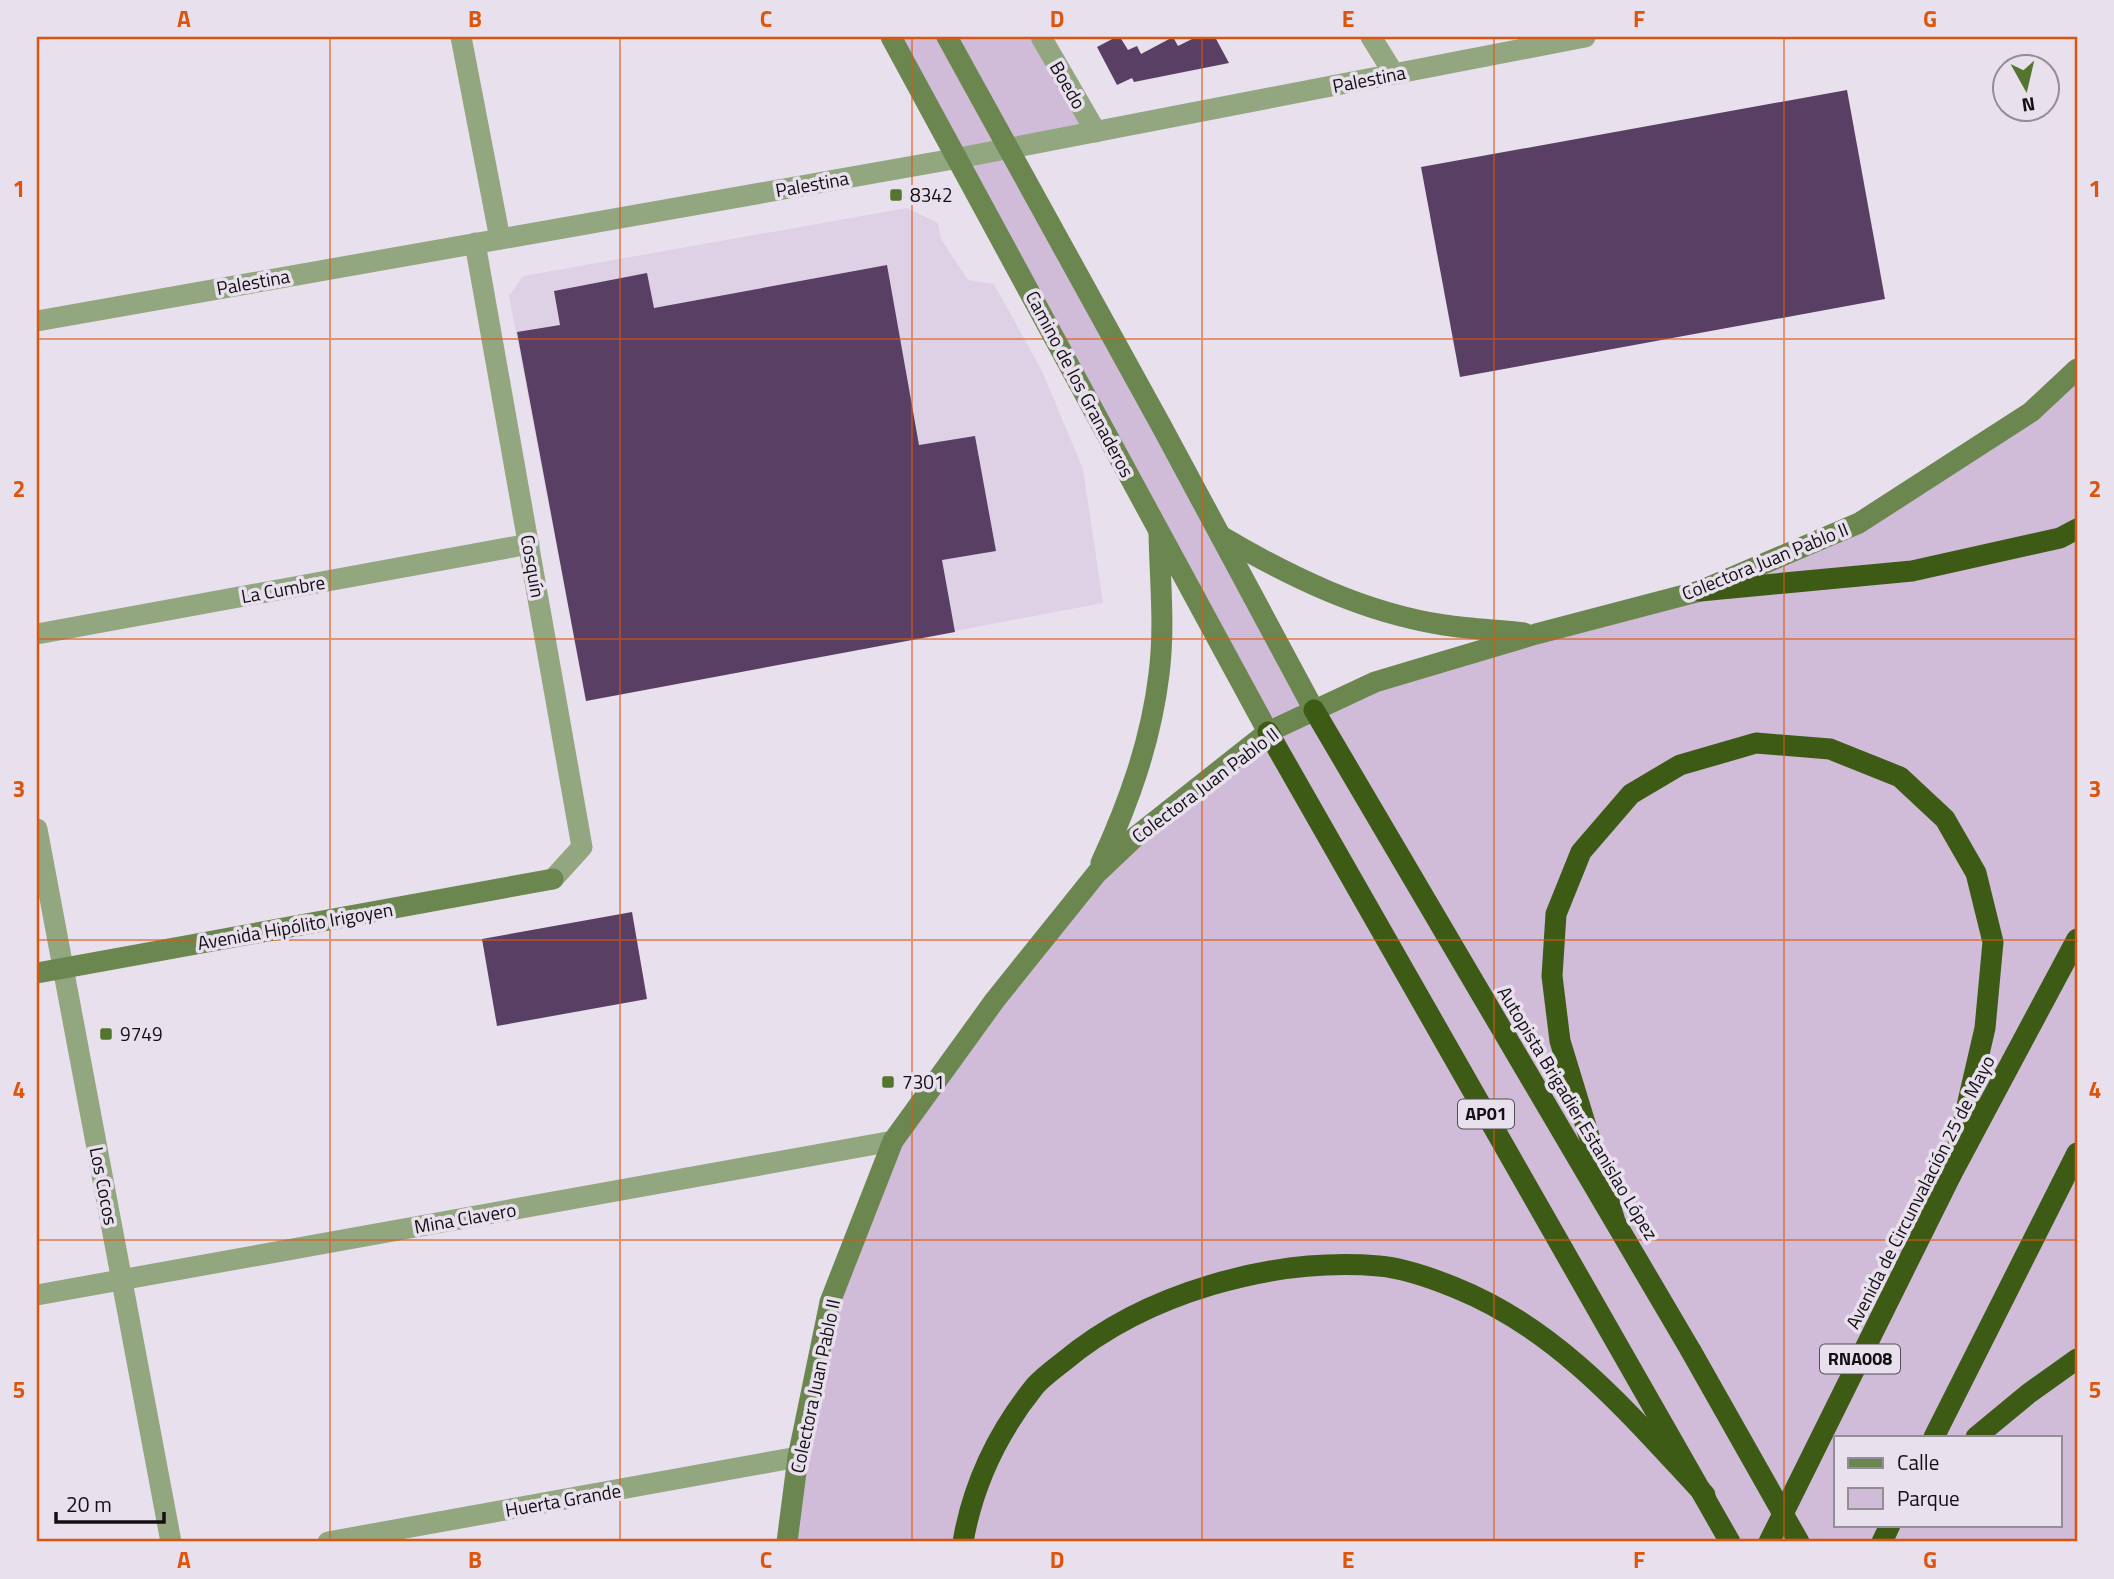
<svg xmlns="http://www.w3.org/2000/svg" width="2114" height="1579" font-family="'Titillium Web',sans-serif">
	<rect width="100%" height="100%" fill="#e9e0ee"/>
	<polygon fill="#dfd1e5" points="907,208 938,223 941,239 968,280 994,284 1042,371 1083,469 1103,603 586,701 509,296 523,276"/>
	<path fill="#d0bbd8" fill-rule="evenodd" d="M 891,37 L 1041,37 L 1096,132 L 1011,148 L 1314,710 L 1700,591 L 1859,523 L 2077,369 L 2077,1542 L 787,1542 L 830,1302 L 893,1141 L 1097,873 L 1268,732 ZM 1836,1437 L 2060,1437 L 2060,1525 L 1836,1525 Z"/>
	<g fill="#593f64">
		<polygon points="1116,37 1120,37 1128,50 1137,46 1141,54 1173,37 1178,46 1196,37 1215,37 1229,63 1134,82 1132,78 1117,85 1097,47"/>
		<polygon points="1847,90 1885,299 1460,377 1421,167"/>
		<polygon points="887,265 919,445 975,436 996,551 942,560 955,632 586,701 517,332 560,325 554,291 647,273 654,308"/>
		<polygon points="632,912 647,999 497,1026 482,939"/>
	</g>
	<g fill="none" stroke-linecap="round" stroke-linejoin="round">
		<g stroke="#92a680" stroke-width="21">
			<polyline points="461,37 500,239"/>
			<polyline points="1041,37 1096,132"/>
			<polyline points="1371,37 1394,74"/>
			<polyline points="475,243 582,847 553,879"/>
			<polyline points="37,321 959,158 1585,37"/>
			<polyline points="37,634 529,544"/>
			<polyline points="37,829 171,1542"/>
			<polyline points="37,1295 893,1141"/>
			<polyline points="328,1542 798,1457"/>
		</g>
		<g stroke="#6b874f" stroke-width="21">
			<polyline points="891,37 1268,732"/>
			<polyline points="947,37 1162,427 1314,710"/>
			<path d="M 1221,536 C 1290,577 1365,613 1444,625 C 1470,629 1497,630 1524,633"/>
			<path d="M 1101,863 C 1129,802 1151,741 1159,674 C 1165,628 1160,580 1159,534"/>
			<polyline points="37,973 553,879"/>
			<polyline points="787,1542 798,1457 830,1302 893,1141 995,1000 1097,873 1134,838 1268,732 1375,682 1536,634 1700,591 1859,523 2031,412 2077,369"/>
		</g>
		<g stroke="#3d5b15" stroke-width="21">
			<polyline points="1700,591 1912,571 2060,538 2077,529"/>
			<polyline points="1314,710 1691,1351"/>
			<polyline points="1268,732 1730,1542"/>
			<polyline points="1614,1218 1560,1041 1552,976 1556,914 1581,852 1631,794 1680,765 1756,743 1830,749 1900,777 1945,819 1976,873 1993,942 1985,1028 1951,1175"/>
			<polyline points="1934,1437 2077,1153"/>
			<polyline points="1976,1437 2028,1394 2077,1359"/>
			<path d="M 963,1542 C 973,1484 998,1432 1035,1386 C 1043,1377 1054,1369 1063,1362 C 1145,1293 1273,1257 1379,1266 C 1403,1268 1434,1279 1456,1288 C 1560,1330 1630,1415 1705,1495"/>
			<polyline points="1769,1542 1951,1175 2077,939"/>
			<polyline points="1882,1542 1890,1525"/>
		</g>
		<polyline stroke="#3d5b15" stroke-width="21" points="1691,1351 1799,1542"/>
	</g>
	<path fill="none" stroke="#dd550c" stroke-width="2" stroke-opacity="0.55" d="M 330,37 L 330,1542M 620,37 L 620,1542M 912,37 L 912,1542M 1202,37 L 1202,1542M 1494,37 L 1494,1542M 1784,37 L 1784,1542M 37,339 L 2077,339M 37,639 L 2077,639M 37,940 L 2077,940M 37,1240 L 2077,1240"/>
	<g fill="#54752d" stroke="#e9e0ee" stroke-width="2.5">
		<rect x="889" y="188" width="14" height="14" rx="3.5"/>
		<rect x="99" y="1027" width="14" height="14" rx="3.5"/>
		<rect x="881" y="1075" width="14" height="14" rx="3.5"/>
	</g>
	<g text-anchor="middle" stroke-width="7" stroke-linejoin="round" paint-order="stroke">
		<g fill="#e9e0ee" stroke="#534e55" stroke-width="2">
			<rect x="1458" y="1099.5" width="56" height="29" rx="5"/>
			<rect x="1820" y="1344.5" width="80" height="29" rx="5"/>
		</g>
		<g font-size="18" font-weight="bold" fill="#131014">
			<text x="1486" y="1120">AP01</text>
			<text x="1860" y="1365">RNA008</text>
		</g>
		<g font-size="19" fill="#131014" stroke="#e9e0ee">
			<text transform="translate(1369 79) rotate(-11)" y="7">Palestina</text>
			<text transform="translate(1068 85) rotate(60)" y="7">Boedo</text>
			<text transform="translate(812 184) rotate(-10)" y="7">Palestina</text>
			<text transform="translate(253 282) rotate(-10)" y="7">Palestina</text>
			<text transform="translate(1080 384) rotate(62)" y="7">Camino de los Granaderos</text>
			<text transform="translate(1765 561) rotate(-22)" y="7">Colectora Juan Pablo II</text>
			<text transform="translate(533 566) rotate(80)" y="7">Cosquín</text>
			<text transform="translate(283 589) rotate(-10)" y="7">La Cumbre</text>
			<text transform="translate(1205 785) rotate(-37)" y="7">Colectora Juan Pablo II</text>
			<text transform="translate(295 926) rotate(-10)" y="7">Avenida Hipólito Irigoyen</text>
			<text transform="translate(1578 1113) rotate(59)" y="7">Autopista Brigadier Estanislao López</text>
			<text transform="translate(104 1186) rotate(79)" y="7">Los Cocos</text>
			<text transform="translate(1920 1192) rotate(-63)" y="7">Avenida de Circunvalación 25 de Mayo</text>
			<text transform="translate(465 1218) rotate(-10)" y="7">Mina Clavero</text>
			<text transform="translate(815 1386) rotate(-78)" y="7">Colectora Juan Pablo II</text>
			<text transform="translate(563 1500) rotate(-10)" y="7">Huerta Grande</text>
		</g>
		<g font-size="19" fill="#131014" stroke="#e9e0ee" text-anchor="start">
			<text x="910" y="202">8342</text>
			<text x="120" y="1041">9749</text>
			<text x="902" y="1089">7301</text>
		</g>
	</g>
	<rect width="2114" height="1579" fill="none" stroke="#e9e0ee" stroke-width="77"/>
	<rect x="1834" y="1436" width="228" height="91" fill="#e9e0ee" stroke="#938d97" stroke-width="2"/>
	<rect x="1848" y="1458" width="35" height="10" fill="#6b874f" stroke="#938d97" stroke-width="2"/>
	<text x="1897" y="1470" font-size="21" fill="#131014">Calle</text>
	<rect x="1848" y="1488" width="35" height="21" fill="#d0bbd8" stroke="#938d97" stroke-width="2"/>
	<text x="1897" y="1506" font-size="21" fill="#131014">Parque</text>
	<g transform="translate(2026 88) rotate(172)"><circle r="33" fill="#e9e0ee" stroke="#938d97" stroke-width="2"/>
	<path d="M0-5L12 26L0 18L-12 26Z" fill="#54752d"/>
	<text y="-10" font-size="19" font-weight="bold" text-anchor="middle" fill="#131014">N</text>
	</g>
	<path d="M56 1512v10h108v-10" fill="none" stroke="#131014" stroke-width="3.5"/>
	<text x="66" y="1512" font-size="21" fill="#131014" stroke="#e9e0ee" stroke-width="5" paint-order="stroke">20 m</text>
	<rect x="38" y="38" width="2038" height="1502" fill="none" stroke="#dd550c" stroke-width="2.5"/>
	<g font-size="23" text-anchor="middle" font-weight="bold" fill="#dd550c">
		<text x="184" y="27">A</text>
		<text x="475" y="27">B</text>
		<text x="766" y="27">C</text>
		<text x="1057" y="27">D</text>
		<text x="1348" y="27">E</text>
		<text x="1639" y="27">F</text>
		<text x="1930" y="27">G</text>
		<text x="19" y="197">1</text>
		<text x="2095" y="197">1</text>
		<text x="19" y="497">2</text>
		<text x="2095" y="497">2</text>
		<text x="19" y="797">3</text>
		<text x="2095" y="797">3</text>
		<text x="19" y="1098">4</text>
		<text x="2095" y="1098">4</text>
		<text x="19" y="1398">5</text>
		<text x="2095" y="1398">5</text>
		<text x="184" y="1568">A</text>
		<text x="475" y="1568">B</text>
		<text x="766" y="1568">C</text>
		<text x="1057" y="1568">D</text>
		<text x="1348" y="1568">E</text>
		<text x="1639" y="1568">F</text>
		<text x="1930" y="1568">G</text>
	</g>
</svg>
